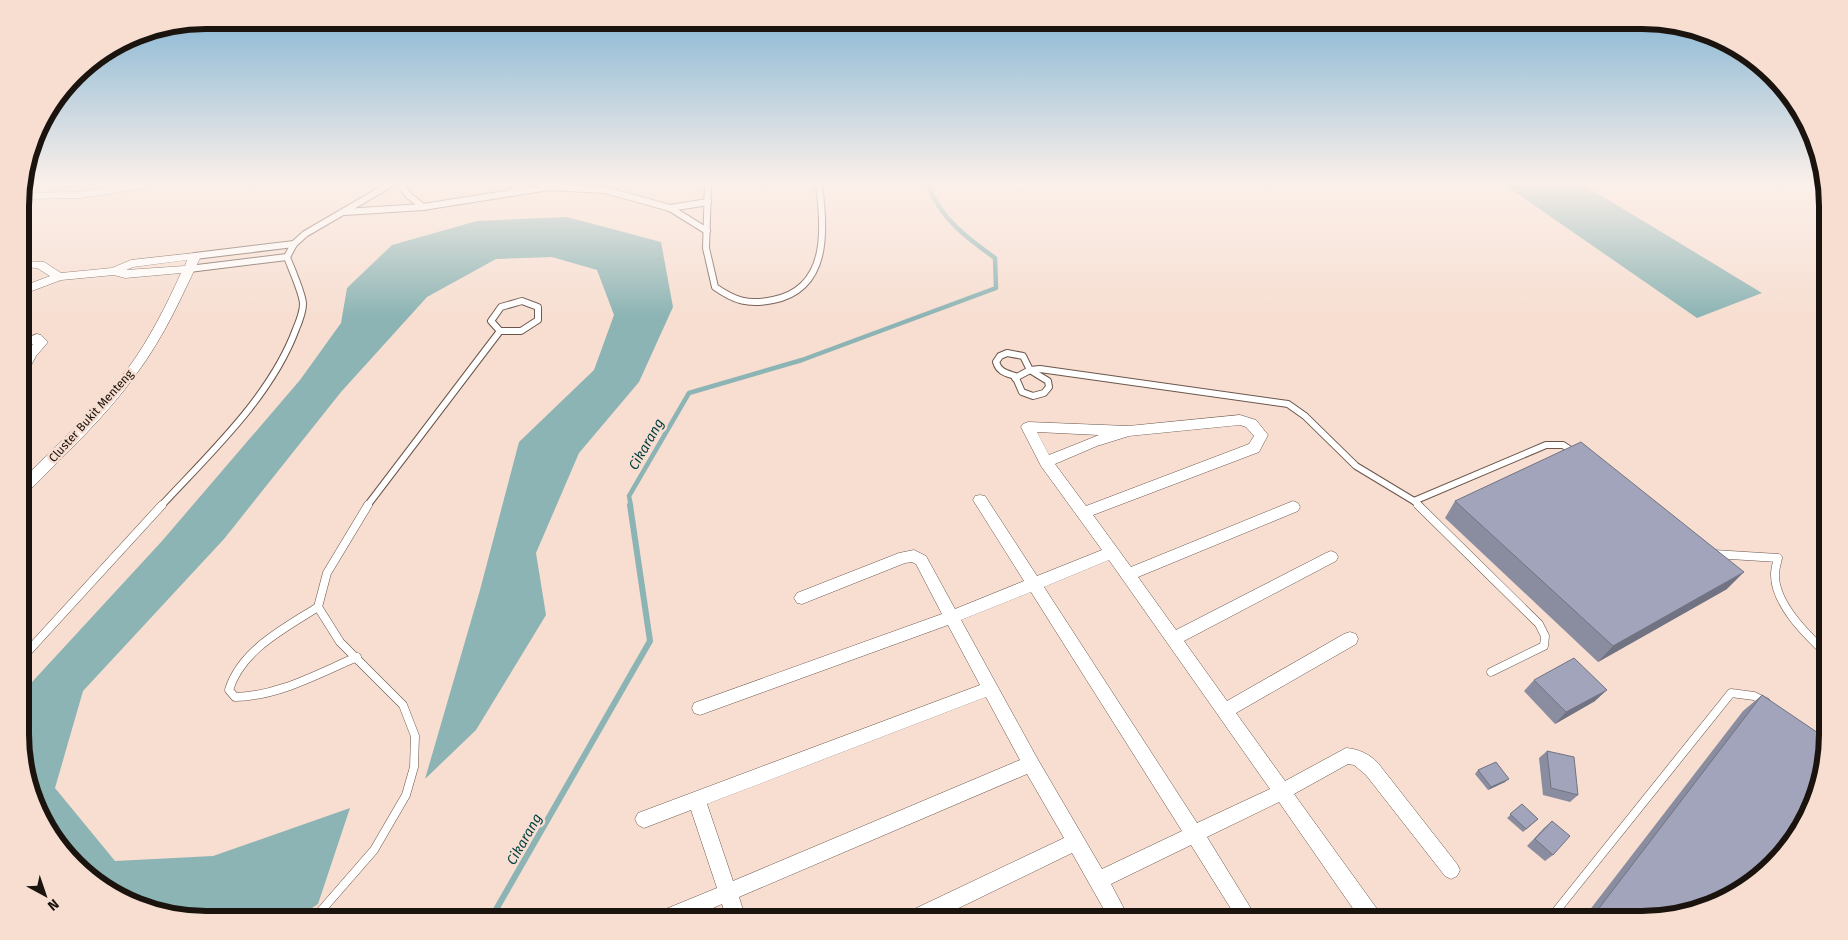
<svg xmlns="http://www.w3.org/2000/svg" width="1848" height="940" font-family="'Fira Sans',sans-serif">
	<rect width="100%" height="100%" fill="#f7ded1"/>
	<g fill="#8cb4b4">
		<polygon points="1505,185 1581,185 1602,196 1762,293 1697,318"/>
		<polygon points="567,217 661,242 673,307 639,382 579,453 536,553 546,615 476,730 425,779 480,590 519,442 594,370 614,315 597,270 552,257 496,259 427,297 341,392 224,539 83,691 55,788 115,861 213,856 350,808 318,904 294,920 205,920 123,901 51,838 22,759 21,694 162,541 300,380 341,323 347,288 392,245 477,221"/>
	</g>
	<g fill="none" stroke-linecap="round" stroke-linejoin="round">
		<path stroke="#8cb4b4" stroke-width="4.5" d="M 631,506 L 629,496 L 689,393 L 802,360 L 996,288 L 995,258 C 967,238 940,218 928,185"/>
		<polyline stroke="#8cb4b4" stroke-width="6" points="490,920 650,641 630,505"/>
		<g stroke="#6b564b" stroke-width="8">
			<g id="lane-far1">
				<polyline points="402,185 407,194 423,207"/>
				<path d="M 708,185 L 706,248 L 715,287 C 735,301 748,305 773,300 C 829,289 825,230 819,185"/>
				<polyline points="512,191 524,185"/>
				<polyline points="670,208 708,202"/>
				<polyline points="345,212 423,207 549,187 605,190 670,208 707,231"/>
				<polyline points="195,256 294,244"/>
				<polyline points="189,269 287,257"/>
				<polygon points="522,301 538,307 538,320 521,331 500,331 491,321 501,307"/>
				<path d="M 1007,353 L 1023,356 L 1030,370 L 1048,381 L 1049,387 L 1044,393 L 1033,396 L 1022,392 L 1015,376 C 1006,373 999,372 996,362 L 1000,356 Z"/>
				<polyline points="1015,378 1030,370 1040,369 1288,404 1305,416 1356,466 1414,501"/>
				<path d="M 161,506 C 209,454 271,397 296,329 C 299,322 303,312 303,304 C 303,294 291,268 287,257 L 294,244 L 305,234 L 389,185"/>
				<polyline points="367,506 500,331"/>
				<polyline points="1420,506 1414,501 1546,445 1563,445 1575,453"/>
			</g>
		</g>
		<g stroke="#6b564b" stroke-width="9">
			<g id="lane">
				<polyline points="1418,505 1539,624 1545,636 1544,646 1491,672"/>
				<path d="M 1714,554 L 1778,558 C 1777,563 1775,568 1775,574 C 1774,604 1808,636 1828,655"/>
				<path d="M 318,607 C 285,628 241,650 229,690 L 235,697 C 279,696 317,674 357,657"/>
				<polyline points="21,659 162,505"/>
				<polyline points="313,920 374,850 406,795 414,767 415,736 403,705 340,642 318,607 327,573 368,505"/>
				<polyline points="1549,920 1731,693 1754,696 1766,702"/>
			</g>
		</g>
		<g stroke="#6b564b" stroke-width="1">
			<g id="street">
				<polygon points="124,185 151,185 146,188 81,198 20,199 20,193 81,192"/>
				<path d="M 195,253 L 201,256 C 182,296 164,337 137,373 C 105,418 64,455 26,494 L 21,495 L 21,481 C 58,444 97,409 129,367 C 150,338 166,306 181,273 L 125,278 L 114,275 L 61,280 L 21,295 L 21,287 L 50,276 L 37,268 L 21,267 L 21,261 L 44,262 L 61,273 L 112,268 L 131,260 ZM 187,260 L 185,266 L 126,270 L 133,267 Z"/>
				<polygon points="37,334 41,335 48,342 36,356 25,377 21,378 21,362 33,344 21,348 21,340"/>
				<path d="M 1240,415 L 1256,420 L 1268,435 L 1259,452 L 1093,515 L 1131,567 L 1288,503 L 1293,501 L 1298,503 L 1300,507 L 1298,511 L 1138,577 L 1176,630 L 1326,553 L 1331,551 L 1336,553 L 1338,557 L 1336,561 L 1184,641 L 1227,701 L 1344,634 L 1350,632 L 1356,634 L 1358,639 L 1356,644 L 1236,713 L 1285,781 L 1346,748 C 1359,749 1369,754 1378,763 L 1457,864 L 1460,870 L 1457,876 L 1451,879 L 1445,876 L 1366,775 L 1354,765 L 1348,764 L 1294,794 L 1380,913 L 1382,920 L 1361,920 L 1279,802 L 1207,837 L 1258,920 L 1238,920 L 1191,845 L 1111,884 L 1130,920 L 1110,920 L 1072,853 L 934,920 L 904,920 L 906,913 L 1064,838 L 1027,774 L 739,897 L 746,920 L 727,920 L 722,904 L 686,920 L 654,920 L 656,913 L 717,888 L 691,810 L 644,828 L 638,825 L 635,819 L 638,813 L 980,685 L 948,625 L 700,715 L 694,713 L 692,708 L 694,703 L 942,614 L 916,564 L 912,562 L 905,563 L 802,604 L 797,603 L 794,598 L 797,593 L 899,553 L 914,550 L 926,556 L 955,609 L 1024,581 L 973,500 L 975,496 L 980,495 L 985,496 L 1037,576 L 1102,550 L 1041,466 L 1021,427 L 1023,424 L 1028,422 L 1128,426 ZM 1240,425 L 1246,427 L 1254,436 L 1249,444 L 1086,506 L 1055,464 L 1097,446 L 1129,436 ZM 1037,432 L 1099,435 L 1049,455 ZM 1109,560 L 1270,789 L 1197,823 L 1044,587 ZM 1031,592 L 1182,831 L 1102,869 L 1037,758 L 961,620 ZM 986,697 L 1020,760 L 733,881 L 707,804 Z"/>
			</g>
		</g>
		<use href="#lane-far1" stroke="#fff" stroke-width="6"/>
		<use href="#lane" stroke="#fff" stroke-width="8"/>
		<use href="#street" fill="#fff" fill-rule="evenodd"/>
	</g>
	<g fill="#8a8da0">
		<polygon points="1455,501 1727,589 1598,662 1445,518"/>
		<polygon points="1534,680 1595,701 1555,724 1524,691"/>
		<polygon points="1762,695 1655,920 1582,920 1743,711"/>
		<polygon points="1547,751 1578,795 1570,802 1543,795 1539,758"/>
		<polygon points="1478,770 1505,782 1488,790 1475,774"/>
		<polygon points="1522,804 1538,819 1523,832 1507,818"/>
		<polygon points="1552,821 1553,855 1545,861 1527,846 1544,828"/>
	</g>
	<g fill="#717382">
		<polygon points="21,430 26,435 21,439"/>
		<polygon points="1744,572 1727,589 1598,662 1613,646"/>
		<polygon points="1607,690 1595,701 1555,724 1566,712"/>
		<polygon points="1509,779 1505,782 1488,790 1491,787"/>
	</g>
	<g fill="#a1a4ba" stroke="#717382">
		<polygon points="1581,442 1744,572 1613,646 1455,501"/>
		<polygon points="1574,658 1607,690 1566,712 1534,680"/>
		<polygon points="1762,695 1827,739 1809,817 1782,857 1745,889 1702,910 1655,920 1590,920"/>
		<polygon points="1547,751 1574,757 1578,795 1551,788"/>
		<polygon points="1496,762 1509,779 1491,787 1478,770"/>
		<polygon points="1522,804 1538,819 1526,829 1510,814"/>
		<polygon points="1552,821 1570,836 1553,855 1535,839"/>
	</g>
	<linearGradient id="sky" x2="0" y2="1"><stop stop-color="#83b4d3"/><stop offset="0.58" stop-color="#fbf0ea"/><stop offset="1" stop-color="#fbf0ea" stop-opacity="0"/></linearGradient>
	<rect width="1848" height="317" fill="url(#sky)"/>
	<g text-anchor="middle" stroke-width="5" stroke-linejoin="round" paint-order="stroke">
		<g font-size="12" fill="#1b130e" stroke="#f7ded1">
			<text transform="translate(91 416) rotate(-48)" y="4">Cluster Bukit Menteng</text>
		</g>
		<g font-size="14" font-style="italic" fill="#003e40" stroke="#f7ded1">
			<text transform="translate(646 444) rotate(-60)" y="5">Cikarang</text>
			<text transform="translate(524 839) rotate(-60)" y="5">Cikarang</text>
		</g>
	</g>
	<path d="M0 0H1848V940H0ZM206 29H1642A177 177 0 0 1 1819 206V734A177 177 0 0 1 1642 911H206A177 177 0 0 1 29 734V206A177 177 0 0 1 206 29Z" fill="#f7ded1" fill-rule="evenodd"/>
	<path fill="none" stroke="#1b130e" stroke-width="6" d="M206 29H1642A177 177 0 0 1 1819 206V734A177 177 0 0 1 1642 911H206A177 177 0 0 1 29 734V206A177 177 0 0 1 206 29Z"/>
	<g transform="translate(45 895) rotate(140)" stroke="#f7ded1" stroke-width="4" paint-order="stroke">
	<path d="M0-4L9 19L0 12L-9 19Z" fill="#1b130e"/>
	<text y="-8" font-size="14" font-weight="bold" text-anchor="middle" fill="#1b130e">N</text>
	</g>
</svg>
